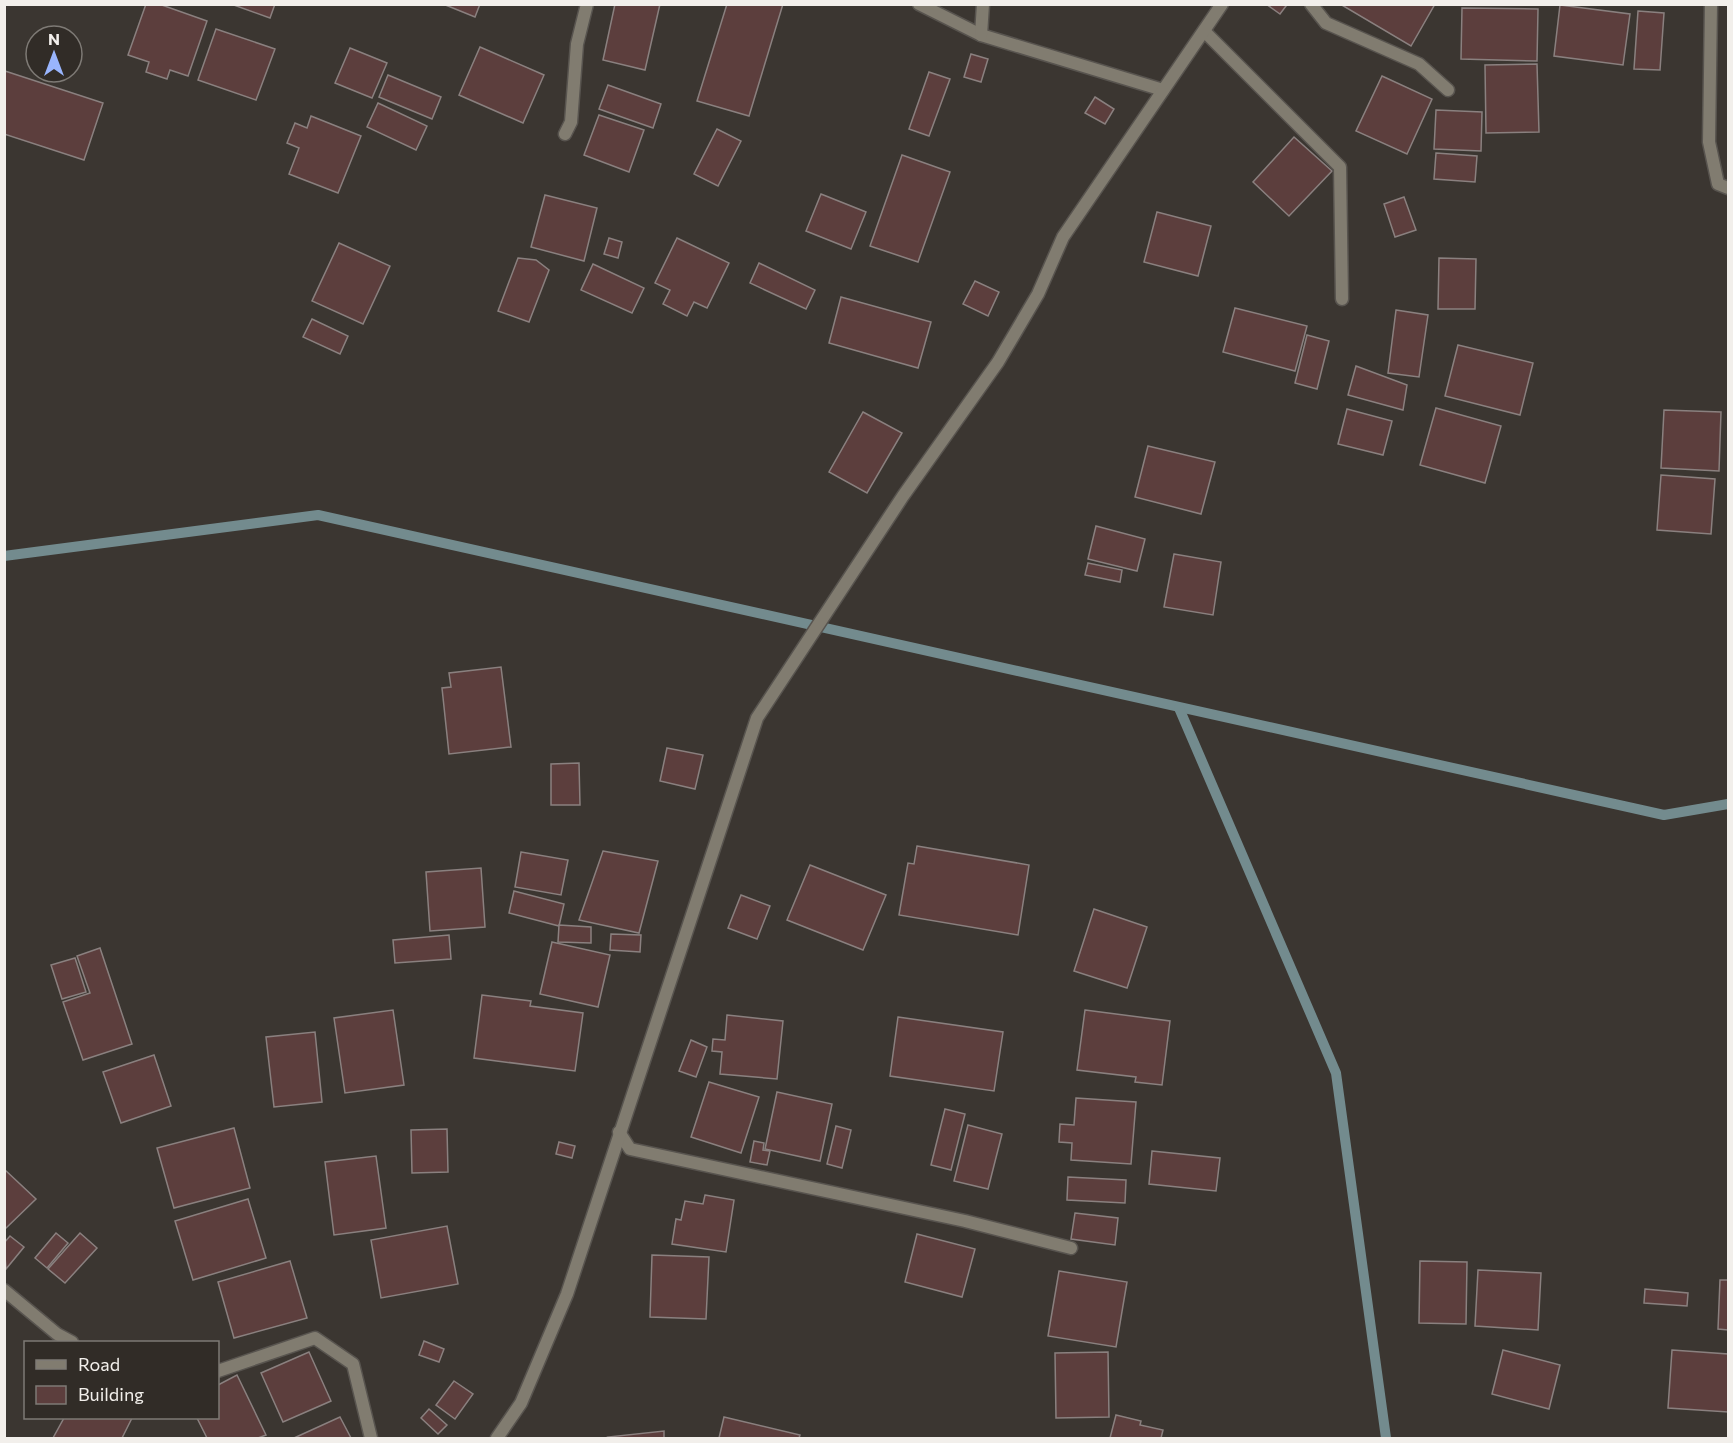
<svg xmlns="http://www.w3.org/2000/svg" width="1733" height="1443" font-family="Commissioner,sans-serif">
	<rect width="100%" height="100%" fill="#3b3631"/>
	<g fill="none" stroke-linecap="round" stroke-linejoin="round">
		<g stroke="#738b8e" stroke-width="10">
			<polyline points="4,556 318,515 1664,815 1728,804"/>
			<polyline points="1179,708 1336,1073 1386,1438"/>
		</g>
	</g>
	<g fill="#5c3e3d" stroke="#8a807f" stroke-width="1.5">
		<polygon points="146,4 159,4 207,21 188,76 170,70 167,79 146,72 149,62 128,55"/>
		<polygon points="231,4 275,4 270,18"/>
		<polygon points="443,4 480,4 475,17"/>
		<polygon points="615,4 660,4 645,70 603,60"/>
		<polygon points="727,4 783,4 749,116 697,101"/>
		<polygon points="1266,4 1284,4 1286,6 1280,14"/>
		<polygon points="1340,4 1435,4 1411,46"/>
		<polygon points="1560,5 1630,14 1623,65 1554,56"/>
		<polygon points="1462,8 1538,9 1537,61 1461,59"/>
		<polygon points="1638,11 1664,13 1660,70 1634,69"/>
		<polygon points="216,29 275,49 256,100 198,80"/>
		<polygon points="480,47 544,75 523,123 459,95"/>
		<polygon points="350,48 387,63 372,98 335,83"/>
		<polygon points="971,54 988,59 981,82 964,77"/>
		<polygon points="1537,64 1539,132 1486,133 1485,65"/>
		<polygon points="5,71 103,103 84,160 4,134"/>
		<polygon points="929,72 950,79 929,136 909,129"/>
		<polygon points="388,75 441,97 432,119 379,97"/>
		<polygon points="1382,76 1432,99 1407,154 1356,131"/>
		<polygon points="608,85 661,104 653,128 599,109"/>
		<polygon points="1095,97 1114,109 1105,124 1085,113"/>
		<polygon points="378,103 427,126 416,150 367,127"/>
		<polygon points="1436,110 1482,112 1481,151 1434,149"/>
		<polygon points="599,115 644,130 629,172 584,155"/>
		<polygon points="311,116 361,136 338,193 289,174 299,148 287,143 295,123 307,128"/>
		<polygon points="717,129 741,141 718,186 694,174"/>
		<polygon points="1294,137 1332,171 1289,216 1253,182"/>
		<polygon points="1436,153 1477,156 1475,182 1434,179"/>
		<polygon points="902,155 950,172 918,262 870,246"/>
		<polygon points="821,194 866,212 851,249 806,231"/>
		<polygon points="545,195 597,208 584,261 531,247"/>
		<polygon points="1404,197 1416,230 1395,237 1384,204"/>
		<polygon points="1157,212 1211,226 1198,276 1144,262"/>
		<polygon points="609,238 622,242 618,258 604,254"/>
		<polygon points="677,238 729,263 707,308 694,302 687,316 663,304 670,290 655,283"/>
		<polygon points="339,243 390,266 363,324 312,301"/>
		<polygon points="518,258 536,260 549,270 529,322 498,311"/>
		<polygon points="1439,258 1476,259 1475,309 1438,309"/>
		<polygon points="759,263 815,290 806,309 750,283"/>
		<polygon points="593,264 644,288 632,313 581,290"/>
		<polygon points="975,281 999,292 988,316 963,304"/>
		<polygon points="841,297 931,322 918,368 829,343"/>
		<polygon points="1235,308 1307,326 1295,371 1223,352"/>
		<polygon points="1396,310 1428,315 1419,377 1388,373"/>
		<polygon points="312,319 348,336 340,354 303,337"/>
		<polygon points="1307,335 1329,341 1317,389 1295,383"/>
		<polygon points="1458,345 1533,363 1520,415 1445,396"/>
		<polygon points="1356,366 1407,385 1403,410 1348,395"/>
		<polygon points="1436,408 1501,426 1485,483 1420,465"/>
		<polygon points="1347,409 1392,421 1383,455 1338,444"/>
		<polygon points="1664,410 1721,412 1719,471 1661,468"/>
		<polygon points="863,412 902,433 867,493 829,472"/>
		<polygon points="1148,446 1215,462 1201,514 1135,497"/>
		<polygon points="1661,475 1715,479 1711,534 1657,530"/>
		<polygon points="1096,526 1145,539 1137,571 1088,559"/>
		<polygon points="1174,554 1221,562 1213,615 1164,607"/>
		<polygon points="1088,563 1122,570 1120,582 1085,575"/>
		<polygon points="501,667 511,747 449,754 442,688 451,687 449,673"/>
		<polygon points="667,748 703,755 695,789 660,781"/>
		<polygon points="579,763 580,805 551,805 551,764"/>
		<polygon points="917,846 1029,865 1018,935 899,915 908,863 914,864"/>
		<polygon points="603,851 658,861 639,933 579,920"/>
		<polygon points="521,852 568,860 561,895 515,887"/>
		<polygon points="810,865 886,895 863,950 787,920"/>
		<polygon points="481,868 485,927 430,931 426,872"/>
		<polygon points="514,891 564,904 559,926 509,913"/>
		<polygon points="741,895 770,906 757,939 728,928"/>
		<polygon points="1094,909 1147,927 1127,988 1074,971"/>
		<polygon points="559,925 591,927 591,943 558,942"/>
		<polygon points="611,934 641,935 640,952 610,950"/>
		<polygon points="449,935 451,959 395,963 393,940"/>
		<polygon points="552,942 610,955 598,1007 540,994"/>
		<polygon points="100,948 132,1044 83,1060 63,1002 90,993 77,956"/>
		<polygon points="75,958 86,992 62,999 51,965"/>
		<polygon points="482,995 531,1001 530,1006 583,1013 575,1071 474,1058"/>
		<polygon points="393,1010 404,1085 345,1093 334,1018"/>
		<polygon points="1085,1010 1170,1021 1162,1085 1135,1082 1136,1077 1077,1070"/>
		<polygon points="727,1015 783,1021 777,1079 720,1074 722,1052 712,1051 713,1039 725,1040"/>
		<polygon points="898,1017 1003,1032 994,1091 890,1076"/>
		<polygon points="315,1032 322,1102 274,1107 266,1037"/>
		<polygon points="691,1040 707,1047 696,1077 679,1071"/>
		<polygon points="154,1055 171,1106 121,1123 103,1072"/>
		<polygon points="709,1082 759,1097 741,1153 691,1137"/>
		<polygon points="777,1092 832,1104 820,1161 765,1149"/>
		<polygon points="1076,1098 1136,1102 1131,1164 1071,1160 1072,1143 1059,1142 1060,1124 1074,1125"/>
		<polygon points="945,1109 965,1114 951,1170 931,1165"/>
		<polygon points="968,1125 1002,1134 988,1189 954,1181"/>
		<polygon points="836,1126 851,1130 842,1168 827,1164"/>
		<polygon points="234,1128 250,1188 174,1208 157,1148"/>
		<polygon points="447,1129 448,1172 412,1173 411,1130"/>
		<polygon points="754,1141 764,1143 763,1150 770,1151 767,1165 750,1162"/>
		<polygon points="559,1142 575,1146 572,1158 556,1154"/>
		<polygon points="1152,1151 1220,1158 1216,1191 1149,1184"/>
		<polygon points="376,1156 386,1228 334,1235 325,1162"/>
		<polygon points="4,1169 36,1199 4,1230"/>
		<polygon points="1068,1177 1126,1180 1125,1203 1067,1200"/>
		<polygon points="705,1195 734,1200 726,1252 672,1244 676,1219 681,1220 685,1201 703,1204"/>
		<polygon points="248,1199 266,1258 193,1280 175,1221"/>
		<polygon points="1075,1213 1118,1218 1115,1245 1071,1239"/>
		<polygon points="447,1226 458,1284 381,1298 371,1240"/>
		<polygon points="56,1233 68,1243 47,1268 35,1258"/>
		<polygon points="80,1233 97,1248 65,1283 48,1269"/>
		<polygon points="917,1234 975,1249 962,1297 905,1282"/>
		<polygon points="10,1236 24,1247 6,1269 4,1243"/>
		<polygon points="652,1255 709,1257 706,1319 650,1317"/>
		<polygon points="290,1261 307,1318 234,1338 218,1282"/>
		<polygon points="1420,1261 1467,1262 1466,1324 1419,1323"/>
		<polygon points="1478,1270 1541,1273 1538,1330 1475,1326"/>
		<polygon points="1059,1271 1127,1282 1116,1347 1048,1336"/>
		<polygon points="1720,1280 1728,1280 1728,1330 1718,1329"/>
		<polygon points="1645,1289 1688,1293 1687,1306 1644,1303"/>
		<polygon points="424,1341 444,1349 439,1362 419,1355"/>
		<polygon points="1503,1350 1560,1365 1549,1409 1492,1394"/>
		<polygon points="1672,1350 1728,1354 1728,1412 1668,1408"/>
		<polygon points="309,1352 331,1401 283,1422 261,1373"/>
		<polygon points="1108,1352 1109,1417 1056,1418 1055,1353"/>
		<polygon points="237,1375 266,1435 258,1438 207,1438 197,1418 218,1418 218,1385"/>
		<polygon points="454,1381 473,1394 455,1419 436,1405"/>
		<polygon points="429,1409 447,1425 438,1434 421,1418"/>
		<polygon points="1116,1415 1141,1421 1140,1425 1163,1430 1161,1438 1110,1438"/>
		<polygon points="340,1417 351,1438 294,1438"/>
		<polygon points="724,1417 800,1435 799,1438 719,1438"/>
		<polygon points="64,1418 132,1418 122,1438 53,1438"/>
		<polygon points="664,1431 664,1438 609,1438 608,1437"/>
	</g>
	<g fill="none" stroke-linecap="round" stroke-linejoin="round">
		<g stroke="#58544f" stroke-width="15">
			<g id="minor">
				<polyline points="919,4 981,35 1163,90"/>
				<polyline points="1311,4 1326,23 1419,64 1448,90"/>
				<polyline points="1711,4 1709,142 1718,184 1728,188"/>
				<polyline points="1204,31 1340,167 1342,299"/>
				<polyline points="981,35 983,4"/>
				<polyline points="565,134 571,122 577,44 587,4"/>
				<polyline points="619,1132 630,1149 965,1221 1071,1248"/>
				<polyline points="4,1290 57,1334 72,1342"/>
				<polyline points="218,1371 315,1338 353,1364 371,1438"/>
				<polyline points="497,1438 521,1403 567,1294 757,718 903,496 998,362 1038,294 1063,237 1222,4"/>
			</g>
		</g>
		<use href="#minor" stroke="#817c70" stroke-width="12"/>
	</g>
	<rect width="1733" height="1443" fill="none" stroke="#f2efeb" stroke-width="12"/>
	<rect x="24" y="1341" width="195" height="78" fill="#312c27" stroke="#7e7a75" stroke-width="1.5"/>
	<rect x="36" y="1360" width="30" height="9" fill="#817c70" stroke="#7e7a75" stroke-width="1.5"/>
	<text x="78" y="1371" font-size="18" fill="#f2efeb">Road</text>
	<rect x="36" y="1386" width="30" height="18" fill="#5c3e3d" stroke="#7e7a75" stroke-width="1.5"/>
	<text x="78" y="1401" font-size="18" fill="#f2efeb">Building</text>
	<g transform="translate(54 54)"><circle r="28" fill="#312c27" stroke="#7e7a75" stroke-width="1.5"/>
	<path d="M0-4.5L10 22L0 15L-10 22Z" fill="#99b5fd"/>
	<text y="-9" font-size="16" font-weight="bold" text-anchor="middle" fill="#f2efeb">N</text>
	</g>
</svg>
